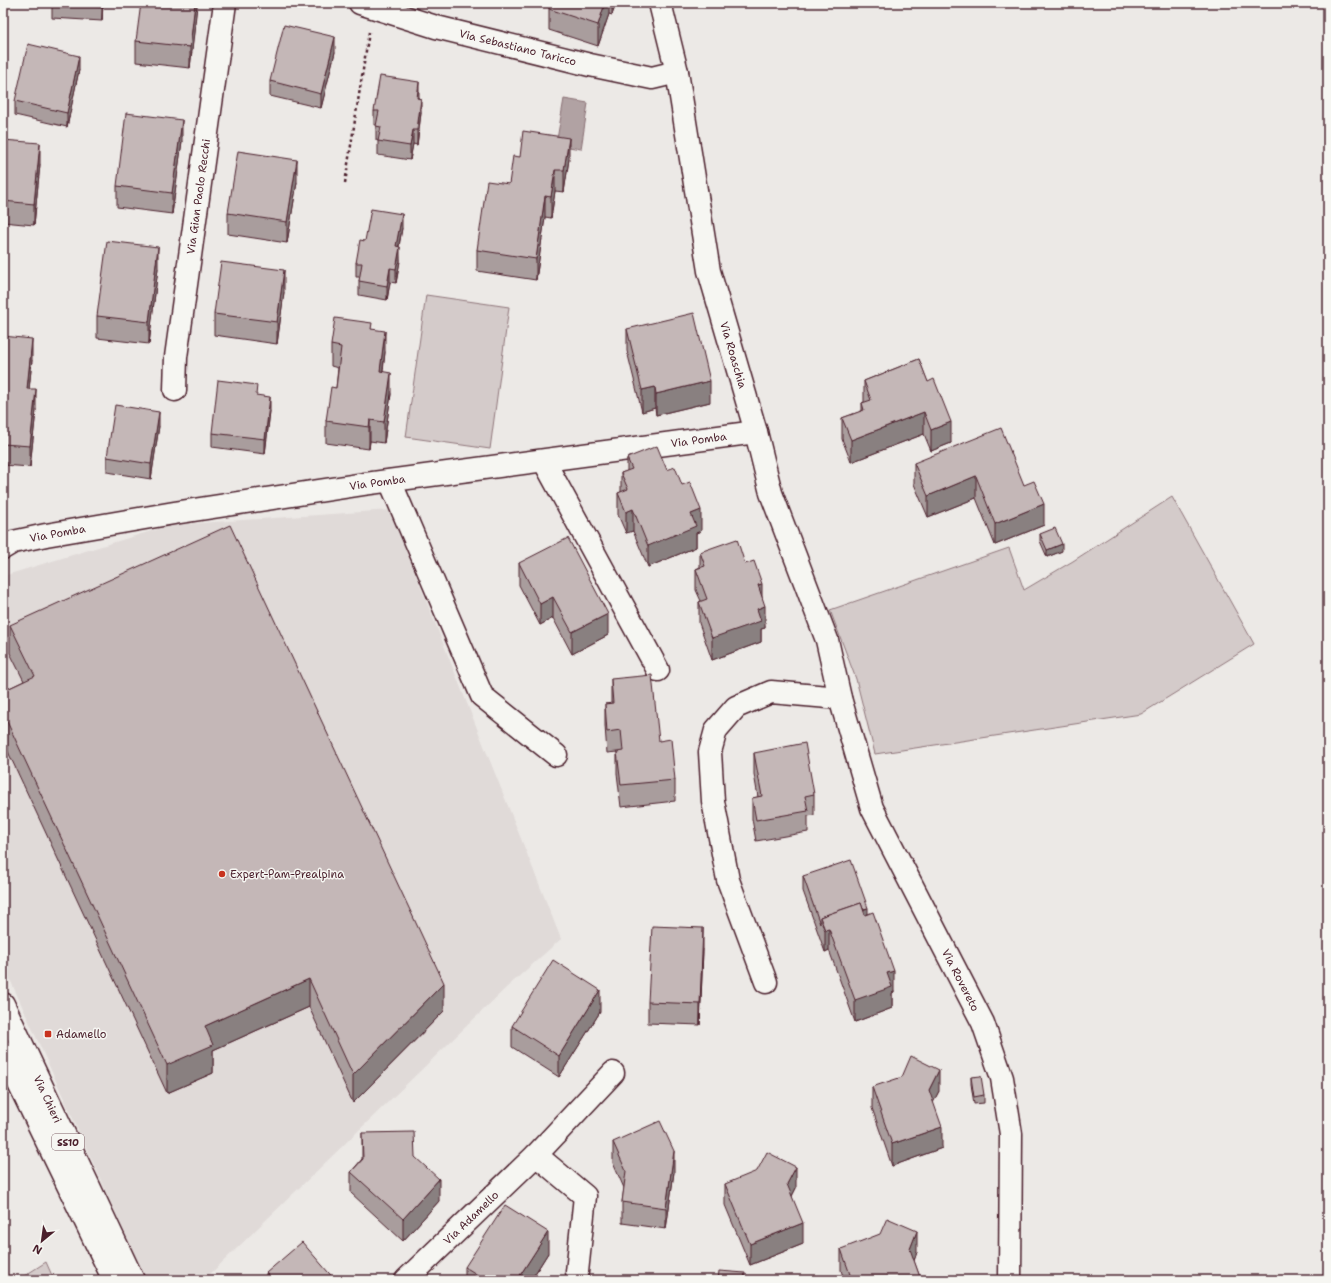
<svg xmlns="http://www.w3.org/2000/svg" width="1331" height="1283" font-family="'Shantell Sans',sans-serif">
	<rect width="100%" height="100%" fill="#ece9e6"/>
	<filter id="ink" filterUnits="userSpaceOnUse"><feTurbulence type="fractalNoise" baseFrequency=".025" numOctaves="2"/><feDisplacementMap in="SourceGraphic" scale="8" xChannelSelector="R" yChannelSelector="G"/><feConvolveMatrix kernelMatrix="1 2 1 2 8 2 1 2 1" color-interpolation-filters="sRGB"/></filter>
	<g filter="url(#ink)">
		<polygon fill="#e0dad8" points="390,510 561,939 507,987 204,1280 146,1280 3,964 3,576 171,525"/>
		<g fill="#d4cbca" stroke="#8f757a">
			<polygon points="426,295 509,307 490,449 406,437"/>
			<polygon points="1172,497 1254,644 1141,714 875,754 856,679 830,610 1009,548 1024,590 1073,561"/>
			<polygon points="46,1262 54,1280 18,1280"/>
		</g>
		<polygon fill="#b1a2a3" stroke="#886e73" points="564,99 588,103 581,149 556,145"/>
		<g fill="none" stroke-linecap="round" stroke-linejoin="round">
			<g stroke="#4a1f2b" stroke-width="25">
				<g id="minor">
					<path id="s1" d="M 360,3 L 436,27 L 590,65 L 652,78 L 677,72"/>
					<path id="s2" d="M 660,3 L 677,72 L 709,271 L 756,432 L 771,493 L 827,640 L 840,698 L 872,808 L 983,1023 L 1002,1078 L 1011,1134 L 1010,1280"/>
					<path id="s3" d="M 175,390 L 176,357 L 225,3"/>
					<polyline points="544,461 658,670"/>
					<polyline points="390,481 482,696 556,755"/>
					<path id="s4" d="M 3,548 L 13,542 L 46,535 L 174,513 L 364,484 L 756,432"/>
					<polyline points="766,982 728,880 713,801 710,752 716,730 736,707 771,692 840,698"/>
					<polyline points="536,1155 613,1073"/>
					<path id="s5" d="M 406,1280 L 536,1155 L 585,1196 L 577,1272"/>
				</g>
			</g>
			<g stroke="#4a1f2b" stroke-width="25">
				<g id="major">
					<path id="s6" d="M 3,1004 L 133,1280"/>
					<polyline points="3,1051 114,1280"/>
				</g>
			</g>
			<polyline stroke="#4a1f2b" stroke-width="2.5" stroke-dasharray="3 3" stroke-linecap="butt" points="345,183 369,32"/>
			<use href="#minor" stroke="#f6f6f2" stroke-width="22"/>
			<use href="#major" stroke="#f6f6f2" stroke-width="22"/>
		</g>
		<g fill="#a99d9d" stroke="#4a1f2b">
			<polygon points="52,3 103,3 102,21 52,18"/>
			<polygon points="197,3 190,68 136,62 136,41"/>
			<polygon points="550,3 616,3 612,15 609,14 598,46 549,30 549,9"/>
			<polygon points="335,52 321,108 270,96 270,81"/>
			<polygon points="79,70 67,127 15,115 15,101"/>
			<polygon points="419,97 421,113 417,145 413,144 410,160 378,155 378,141 376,140 376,125 374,125 374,111"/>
			<polygon points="3,140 40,164 34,225 3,222"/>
			<polygon points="182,141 172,214 117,207 117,186"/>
			<polygon points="520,157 569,159 564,192 555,191 551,218 545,217 536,280 477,271 477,250 509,184"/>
			<polygon points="297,182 287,243 228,234 228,213"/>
			<polygon points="402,228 399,247 400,261 396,283 390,282 387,300 359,295 359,281 360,277 356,277 356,263 365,241"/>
			<polygon points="158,268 149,344 97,338 97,316"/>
			<polygon points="284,292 277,344 214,335 214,314"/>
			<polygon points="372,329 385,352 383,372 391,394 384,443 370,441 369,449 326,443 326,421 336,388 338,368 331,366 331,345"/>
			<polygon points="627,329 710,402 656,415 655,408 642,412 627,351"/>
			<polygon points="3,336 32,360 29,389 36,410 30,467 3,465"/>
			<polygon points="919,359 951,443 931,451 924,434 851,462 842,439 842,418 862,411 862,403 864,402 864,381"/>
			<polygon points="257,395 270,411 265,454 212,447 212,433"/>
			<polygon points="159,426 151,479 107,472 107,457"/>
			<polygon points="627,458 667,470 701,531 696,533 696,547 648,567 633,531 626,533 618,515 618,493 621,492 621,473 627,471"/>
			<polygon points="914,463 1024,485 1044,525 995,545 976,498 928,517 914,484"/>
			<polygon points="1040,534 1062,551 1047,557 1040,541"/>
			<polygon points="700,552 745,564 762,598 765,628 761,629 761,642 712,660 699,623 699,602 701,601 696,590 696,569 700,567"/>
			<polygon points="519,563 608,635 572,654 553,618 540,625 519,585"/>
			<polygon points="10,625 444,1011 353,1103 309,1007 213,1050 213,1073 167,1093 3,741 3,691 24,681 10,653"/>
			<polygon points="611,679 659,741 675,780 675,801 621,807 617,773 617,752 607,753 605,726 605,704 611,704"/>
			<polygon points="754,753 814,794 814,815 808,816 808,832 756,841 752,819 752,798 758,797 754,774"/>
			<polygon points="803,876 868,914 894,992 892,993 892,1008 855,1022 829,950 825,952 803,891"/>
			<polygon points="703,949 700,1025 648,1023 648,1002"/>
			<polygon points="600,1012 559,1077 512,1047 512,1026"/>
			<polygon points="971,1077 984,1095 984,1103 974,1104 971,1084"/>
			<polygon points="872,1087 939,1091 933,1102 942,1148 892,1166 872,1108"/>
			<polygon points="362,1133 415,1157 439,1201 403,1241 351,1193 351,1172 362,1159"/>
			<polygon points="613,1142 674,1172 666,1229 622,1223 622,1202 624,1188 613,1163"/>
			<polygon points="725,1184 796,1188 792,1196 803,1244 750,1265 725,1205"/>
			<polygon points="841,1249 917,1252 914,1261 921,1280 844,1280 841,1270"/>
			<polygon points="548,1253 531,1280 465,1280 465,1267"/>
			<polygon points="266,1273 335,1280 266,1279"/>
		</g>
		<g fill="#898080" stroke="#4a1f2b">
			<polygon points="102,3 103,3 102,21"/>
			<polygon points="195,3 197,3 197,6 190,68 190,47"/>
			<polygon points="605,3 609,3 609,14 598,46 598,25"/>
			<polygon points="612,3 616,3 612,15"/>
			<polygon points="1191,3 1203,3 1191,7"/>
			<polygon points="335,37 335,52 321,108 321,94"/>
			<polygon points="79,56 79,70 67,127 67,113"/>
			<polygon points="419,82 419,97 417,112 417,98"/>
			<polygon points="421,99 421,113 417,145 417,130"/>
			<polygon points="182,120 182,141 172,214 172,193"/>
			<polygon points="413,130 413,144 410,160 410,146"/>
			<polygon points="569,138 569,159 564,192 564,170"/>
			<polygon points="40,143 40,164 34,225 34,204"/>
			<polygon points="297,160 297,182 287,243 287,222"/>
			<polygon points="555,170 555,191 551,218 551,197"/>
			<polygon points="545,196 545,217 536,280 536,259"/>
			<polygon points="402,214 402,228 396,261 396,246"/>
			<polygon points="158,247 158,268 149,344 149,322"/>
			<polygon points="400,247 400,261 396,283 396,269"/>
			<polygon points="390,268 390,282 387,300 387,286"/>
			<polygon points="284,270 284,292 277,344 277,322"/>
			<polygon points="385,331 385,352 380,392 380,371"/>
			<polygon points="32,339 32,360 27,410 27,389"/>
			<polygon points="391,373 391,394 384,443 384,422"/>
			<polygon points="710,381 710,402 656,415 656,394"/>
			<polygon points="655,387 655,408 642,412 642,390"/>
			<polygon points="36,389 36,410 30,467 30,446"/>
			<polygon points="270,397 270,411 265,454 265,439"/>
			<polygon points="159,412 159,426 151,479 151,464"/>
			<polygon points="924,412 924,434 851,462 851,440"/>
			<polygon points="370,420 370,441 369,449 369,427"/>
			<polygon points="951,422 951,443 931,451 931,430"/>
			<polygon points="976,476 976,498 928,517 928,496"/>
			<polygon points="1044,504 1044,525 995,545 995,524"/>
			<polygon points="633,509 633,531 626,533 626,512"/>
			<polygon points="701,510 701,531 696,533 696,547 648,567 648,546 691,514"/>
			<polygon points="1062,544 1062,551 1047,557 1047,550"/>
			<polygon points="762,584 762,605 758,585"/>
			<polygon points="553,597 553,618 540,625 540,604"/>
			<polygon points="765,606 765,628 761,629 761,642 712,660 712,638 757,609"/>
			<polygon points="608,614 608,635 572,654 572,632"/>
			<polygon points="868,908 868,922 829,929 829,950 825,952 825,930 822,924"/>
			<polygon points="703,928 703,949 700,1025 700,1004"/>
			<polygon points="894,971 894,992 892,993 892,1008 855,1022 855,1000 887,973"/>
			<polygon points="309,979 309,1007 213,1050 213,1073 167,1093 167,1065 205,1026"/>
			<polygon points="444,983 444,1011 353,1103 353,1075"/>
			<polygon points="600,990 600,1012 559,1077 559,1056"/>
			<polygon points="939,1070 939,1091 929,1111 929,1090"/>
			<polygon points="942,1127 942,1148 892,1166 892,1144"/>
			<polygon points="674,1151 674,1172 666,1229 666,1208"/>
			<polygon points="796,1167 796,1188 787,1206 787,1184"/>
			<polygon points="439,1179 439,1201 403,1241 403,1219"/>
			<polygon points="803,1223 803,1244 750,1265 750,1244"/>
			<polygon points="917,1231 917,1252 910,1271 910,1249"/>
			<polygon points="548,1232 548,1253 531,1280 517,1280"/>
		</g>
		<g fill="#c4b7b7" stroke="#4a1f2b">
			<polygon points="52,3 102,3 102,7 52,4"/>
			<polygon points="141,3 195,3 190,47 136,41"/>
			<polygon points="550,3 605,3 598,25 549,9"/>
			<polygon points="284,25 335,37 321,94 270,81"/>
			<polygon points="28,44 79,56 67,113 15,101"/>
			<polygon points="380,76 419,82 417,98 421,99 417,130 413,130 410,146 378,141 381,127 376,126 379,111 374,111"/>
			<polygon points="126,113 182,120 172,193 117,186"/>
			<polygon points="523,131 569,138 564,170 555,170 551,197 545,196 536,259 477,250 487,181 509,184 513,156 520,157"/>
			<polygon points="3,140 40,143 34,204 3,201"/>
			<polygon points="238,151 297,160 287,222 228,213"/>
			<polygon points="371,209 402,214 396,246 400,247 396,269 390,268 387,286 359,281 362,263 356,263 360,240 365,241"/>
			<polygon points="107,241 158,247 149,322 97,316"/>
			<polygon points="221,262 284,270 277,322 214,314"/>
			<polygon points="694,313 710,381 656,394 655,387 642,390 627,329"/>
			<polygon points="335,318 372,323 371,329 385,331 380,371 391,373 384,422 370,420 369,427 326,421 331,387 336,388 341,347 331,345"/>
			<polygon points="3,336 32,339 27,389 36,389 30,446 3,444"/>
			<polygon points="919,359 928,382 934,379 951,422 931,430 924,412 851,440 842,418 864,410 862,403 871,400 864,381"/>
			<polygon points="218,380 257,385 256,395 270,397 265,439 212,433"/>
			<polygon points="115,405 159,412 151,464 107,457"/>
			<polygon points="1001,428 1024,485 1034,481 1044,504 995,524 976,476 928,496 914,463"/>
			<polygon points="657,446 667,470 675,467 682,485 690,482 701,510 691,514 696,526 648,546 633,509 626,512 618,493 628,489 621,473 632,469 627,458"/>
			<polygon points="230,525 444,983 353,1075 309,979 205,1026 213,1045 167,1065 3,713 3,691 35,676 10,625"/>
			<polygon points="1055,528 1062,544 1047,550 1040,534"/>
			<polygon points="568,538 608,614 572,632 553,597 540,604 519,563"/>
			<polygon points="737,539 745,564 754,561 762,584 758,585 765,606 757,609 761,621 712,638 699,602 707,599 696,569 705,566 700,552"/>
			<polygon points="652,675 659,741 671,739 675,780 621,785 617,752 623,751 621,730 607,732 605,704 613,703 611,679"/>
			<polygon points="805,743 814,794 805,796 808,811 756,820 752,798 762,796 754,753"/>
			<polygon points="851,860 868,908 863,909 861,903 820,917 820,924 803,876"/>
			<polygon points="861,903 865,915 873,912 894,971 887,973 892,987 855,1000 829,929 825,930 820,917"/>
			<polygon points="652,926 703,928 700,1004 648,1002"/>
			<polygon points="553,960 600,990 559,1056 512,1026"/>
			<polygon points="911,1056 939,1070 929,1090 942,1127 892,1144 872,1087 902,1077"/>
			<polygon points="981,1076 984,1095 974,1097 971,1077"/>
			<polygon points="660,1121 674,1151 666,1208 622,1202 626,1171 613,1142"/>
			<polygon points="414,1132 415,1157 439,1179 403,1219 351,1172 363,1159 362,1133"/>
			<polygon points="767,1152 796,1167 787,1184 803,1223 750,1244 725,1184 757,1171"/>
			<polygon points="505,1205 548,1232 517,1280 486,1280 465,1267"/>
			<polygon points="887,1218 917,1231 910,1249 921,1280 852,1280 841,1249 880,1234"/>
			<polygon points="302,1242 335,1280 264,1280 269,1276 266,1273"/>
			<polygon points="719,1271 745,1273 744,1280 718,1280"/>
		</g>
	</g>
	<g fill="#c8321e" stroke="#f6f6f2" stroke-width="1.5">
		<circle cx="222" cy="874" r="4"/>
		<rect x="44" y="1030" width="8" height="8" rx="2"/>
	</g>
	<g text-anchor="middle" stroke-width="3" stroke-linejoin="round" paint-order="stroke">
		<rect fill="#f6f6f2" stroke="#7e6067" stroke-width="1" x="52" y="1134" width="32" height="16" rx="3"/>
		<g font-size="10" font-weight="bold" fill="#4a1f2b">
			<text x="68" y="1146">SS10</text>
		</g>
		<g font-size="11" fill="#4a1f2b" stroke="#f6f6f2">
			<text dy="4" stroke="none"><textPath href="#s1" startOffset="164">Via Sebastiano Taricco</textPath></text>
			<text dy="4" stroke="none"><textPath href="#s3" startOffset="195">Via Gian Paolo Recchi</textPath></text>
			<text dy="4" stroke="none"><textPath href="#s2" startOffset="360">Via Roaschia</textPath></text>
			<text dy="4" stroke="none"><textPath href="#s4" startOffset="705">Via Pomba</textPath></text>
			<text dy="4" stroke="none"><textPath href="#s4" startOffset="381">Via Pomba</textPath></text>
			<text dy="4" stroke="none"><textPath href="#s4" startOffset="57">Via Pomba</textPath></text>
			<text dy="4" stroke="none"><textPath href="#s2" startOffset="1028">Via Rovereto</textPath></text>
			<text dy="4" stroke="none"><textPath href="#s6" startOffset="105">Via Chieri</textPath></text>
			<text dy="4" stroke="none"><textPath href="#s5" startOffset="90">Via Adamello</textPath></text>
		</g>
		<g font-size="11" fill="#4a1f2b" stroke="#f6f6f2" text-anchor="start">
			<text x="230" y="878">Expert-Pam-Prealpina</text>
			<text x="56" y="1038">Adamello</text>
		</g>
	</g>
	<rect width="1331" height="1283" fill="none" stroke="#f6f6f2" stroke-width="16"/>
	<rect x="8" y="8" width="1315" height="1267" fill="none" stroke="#4a1f2b" stroke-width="1.5" filter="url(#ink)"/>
	<g transform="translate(42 1241) rotate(209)" stroke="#f6f6f2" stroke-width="3" paint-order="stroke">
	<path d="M0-3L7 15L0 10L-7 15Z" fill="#4a1f2b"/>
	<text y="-6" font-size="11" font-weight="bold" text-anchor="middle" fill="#4a1f2b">N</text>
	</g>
</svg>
